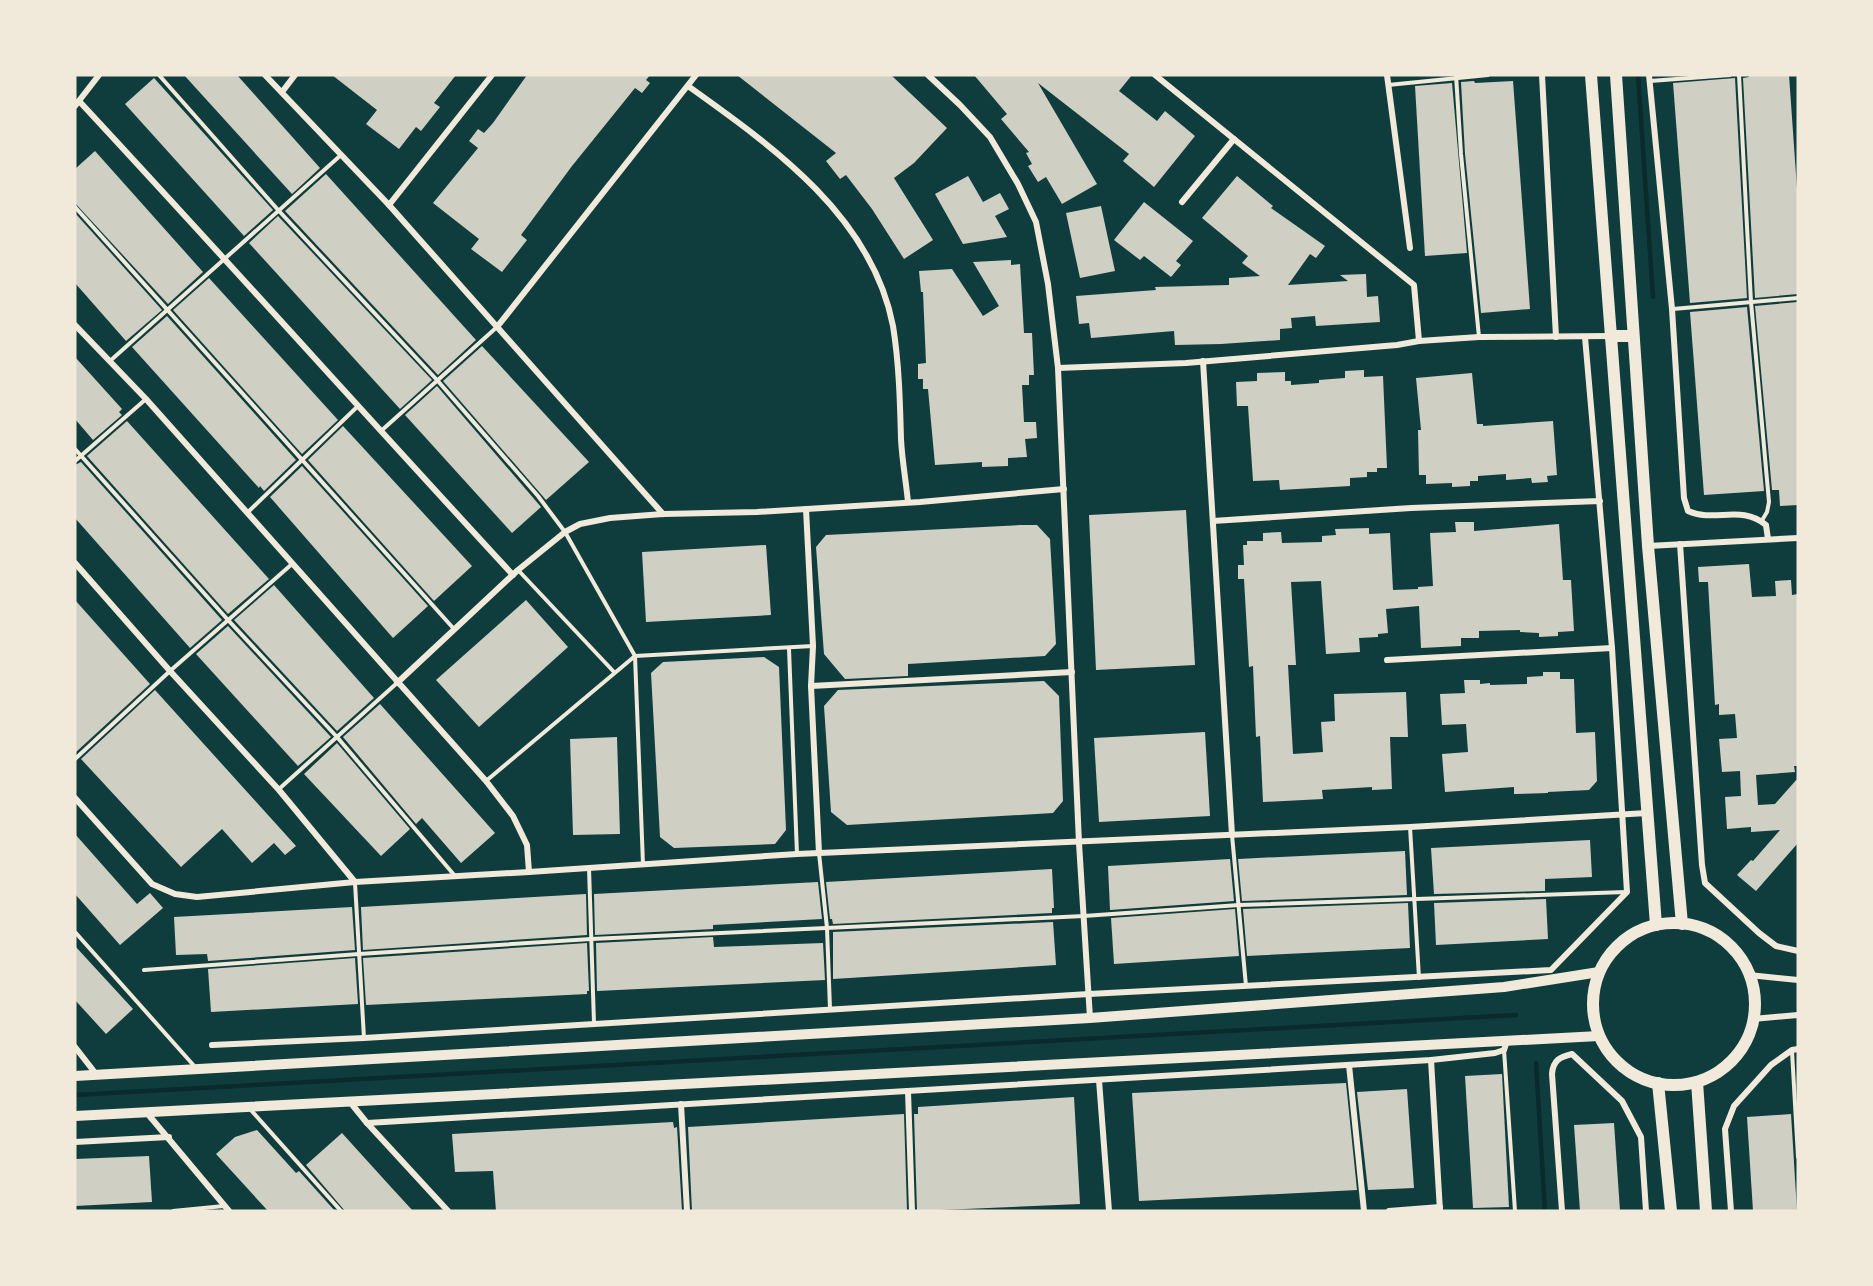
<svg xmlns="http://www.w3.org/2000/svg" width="1873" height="1286" font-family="'Fira Sans Condensed',sans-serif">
	<rect width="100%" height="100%" fill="#0f3d3e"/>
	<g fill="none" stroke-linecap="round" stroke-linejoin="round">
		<g stroke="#0a2a2b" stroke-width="4.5">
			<polyline points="1638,75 1653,297"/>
			<polyline points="1536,1063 1545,1211"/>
			<polyline points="75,1095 1516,1015"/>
		</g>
	</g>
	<g fill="#cfcfc3">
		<polygon points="184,75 237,75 320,168 292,194"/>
		<polygon points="332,75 456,75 434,103 440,107 421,131 416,127 399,149 366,124 377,110"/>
		<polygon points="527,75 650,75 646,80 650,83 642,93 635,88 572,166 521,235 527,240 502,272 471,249 479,239 433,203 478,148 469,141 478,129 484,133 493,123"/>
		<polygon points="737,75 891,75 947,128 914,163 894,178 933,240 904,259 872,209 846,175 840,179 826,161 836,153"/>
		<polygon points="974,75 1132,75 1119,91 1157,121 1165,111 1195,136 1154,187 1123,161 1129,154 1038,83 1097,184 1062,204 1046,177 1038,182 1028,166 1032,164 1026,153 1029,152 1001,119 1007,114"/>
		<polygon points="1749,75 1789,75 1798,203 1798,294 1755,298 1743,78 1749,77"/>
		<polygon points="154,78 273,210 244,236 125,104"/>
		<polygon points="1735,78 1747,298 1690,303 1673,83"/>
		<polygon points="1474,81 1475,83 1513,81 1530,309 1481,313 1465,154 1461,82"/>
		<polygon points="1452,83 1467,253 1425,256 1415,86"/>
		<polygon points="95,151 203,272 168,304 75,203 75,169"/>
		<polygon points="326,174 476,340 438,375 285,211"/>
		<polygon points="968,176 983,202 1000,193 1009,209 995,216 1007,237 963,244 935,194"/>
		<polygon points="1237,176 1273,206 1271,208 1325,246 1316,258 1310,254 1288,285 1348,281 1340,275 1366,274 1367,297 1378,296 1380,322 1316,326 1315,316 1291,318 1292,328 1280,329 1280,340 1221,344 1175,345 1174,331 1091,338 1089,323 1079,324 1076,296 1156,290 1155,287 1229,285 1229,278 1260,276 1242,263 1248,256 1202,218"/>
		<polygon points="1144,202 1193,241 1176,261 1181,265 1171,277 1144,256 1140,260 1114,240"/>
		<polygon points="1101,206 1115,271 1080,278 1066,213"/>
		<polygon points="75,213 162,310 126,341 75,283"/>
		<polygon points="278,216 432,380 400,409 249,243"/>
		<polygon points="1011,260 1011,265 1020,264 1024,333 1032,333 1034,375 1029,375 1029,385 1022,385 1024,422 1036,422 1037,438 1025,439 1027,457 1008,458 1008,466 982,467 982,462 935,465 928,389 923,389 923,379 918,379 918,364 926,363 923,292 921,292 919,271 952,269 983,316 999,306 973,262"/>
		<polygon points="209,278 338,420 302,454 173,310"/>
		<polygon points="1798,302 1798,505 1780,506 1779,490 1772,490 1755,306"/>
		<polygon points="1747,307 1764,491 1704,495 1690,312"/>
		<polygon points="167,316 296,460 264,491 260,486 259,488 132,347"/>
		<polygon points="482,346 589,462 546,500 443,381"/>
		<polygon points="75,357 122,409 119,412 122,415 93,440 75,419"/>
		<polygon points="1364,370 1364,377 1383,376 1387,468 1377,468 1377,472 1367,472 1367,477 1350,478 1350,486 1280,490 1279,480 1253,481 1248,406 1237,406 1236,382 1257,381 1257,373 1285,372 1285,381 1291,381 1291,385 1319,383 1319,380 1345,378 1345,371"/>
		<polygon points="1472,373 1477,424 1483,424 1483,426 1553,421 1557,475 1547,476 1548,482 1532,483 1531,478 1506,480 1506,474 1478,476 1478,481 1470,481 1470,486 1452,487 1452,483 1426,484 1426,475 1419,475 1418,430 1421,430 1416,378"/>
		<polygon points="437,386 541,507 512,533 405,415"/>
		<polygon points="127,421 269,579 228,614 87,456"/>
		<polygon points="343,426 472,566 434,601 308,460"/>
		<polygon points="81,462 222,620 190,648 75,518 75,465"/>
		<polygon points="302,466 428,606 393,638 270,497"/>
		<polygon points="1186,510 1195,665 1096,670 1089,515"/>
		<polygon points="1455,522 1474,522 1474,531 1559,524 1563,580 1571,580 1574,631 1558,632 1558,636 1539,637 1539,633 1520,632 1520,630 1479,631 1479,638 1461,638 1461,646 1421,648 1419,606 1386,609 1388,633 1378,634 1378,637 1359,638 1360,652 1326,654 1321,581 1291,582 1296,665 1288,665 1293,754 1323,752 1321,722 1335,721 1334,694 1406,692 1408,737 1390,737 1392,789 1372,790 1372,787 1322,790 1323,799 1263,802 1260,736 1256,737 1253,666 1249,667 1244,579 1238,579 1238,565 1244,565 1243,545 1247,545 1247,541 1263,541 1263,533 1281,532 1282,543 1322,542 1322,536 1336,535 1335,529 1369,528 1369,534 1390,533 1393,590 1418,589 1418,587 1433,586 1430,533 1456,532"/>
		<polygon points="1021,525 1037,525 1050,539 1056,644 1045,656 908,664 908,676 845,679 824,654 816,547 826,535"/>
		<polygon points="766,545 771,615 646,622 642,552"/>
		<polygon points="1749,564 1752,597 1776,596 1775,581 1791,580 1792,595 1798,594 1798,766 1794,766 1795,772 1756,775 1758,805 1775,804 1798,778 1798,843 1756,891 1737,875 1751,860 1753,861 1780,830 1751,832 1751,827 1727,829 1725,797 1741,796 1740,771 1722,772 1719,739 1737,738 1735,714 1719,715 1719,704 1715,705 1708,582 1699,582 1698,567"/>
		<polygon points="274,585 374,698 337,731 234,620"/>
		<polygon points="75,600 150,684 75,753"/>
		<polygon points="526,600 568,647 479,727 436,680"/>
		<polygon points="228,626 331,737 298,766 196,654"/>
		<polygon points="764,657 779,667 786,830 775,844 674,848 660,837 651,673 663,662"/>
		<polygon points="1543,672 1560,672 1560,679 1574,679 1576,733 1595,732 1597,781 1589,790 1548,792 1548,793 1514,794 1514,787 1445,792 1442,754 1468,752 1466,724 1442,725 1440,694 1465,693 1464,680 1480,680 1480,684 1490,683 1490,685 1527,684 1527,677 1543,676"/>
		<polygon points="1044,681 1059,696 1063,801 1053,813 847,825 831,812 824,706 838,690"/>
		<polygon points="155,690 296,846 285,855 274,843 252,863 222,829 181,867 81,759"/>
		<polygon points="380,704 495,833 461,863 422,818 416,824 343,737"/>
		<polygon points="1205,732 1210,816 1099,822 1094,738"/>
		<polygon points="617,737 620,834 573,835 570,739"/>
		<polygon points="337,743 410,829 381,856 304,774"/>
		<polygon points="75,834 137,904 150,893 163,908 120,945 75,894"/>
		<polygon points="1590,840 1592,877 1545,879 1545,891 1434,894 1431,848"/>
		<polygon points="1405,851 1407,895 1242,901 1238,859"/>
		<polygon points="1230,859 1234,901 1110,910 1108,866"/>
		<polygon points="1052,869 1054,908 1052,908 1052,913 833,924 832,919 830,919 826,882"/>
		<polygon points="818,882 822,919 713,925 713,929 595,935 594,894"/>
		<polygon points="586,894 587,935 363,950 361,907"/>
		<polygon points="1546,899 1548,939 1436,945 1434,903"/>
		<polygon points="1408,903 1410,948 1247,956 1243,909"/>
		<polygon points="352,907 355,950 208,961 207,954 176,955 174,917"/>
		<polygon points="1235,909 1239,956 1114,964 1111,918"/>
		<polygon points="1053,922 1056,965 833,979 833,932"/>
		<polygon points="713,937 714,947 823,943 825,980 597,991 596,943"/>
		<polygon points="587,943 589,991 587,991 587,994 366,1005 363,958"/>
		<polygon points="75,946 133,1009 106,1034 75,1000"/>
		<polygon points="355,958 358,1004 211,1012 208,969"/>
		<polygon points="1502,1074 1509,1207 1473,1208 1465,1076"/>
		<polygon points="1346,1083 1357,1190 1139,1201 1132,1093"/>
		<polygon points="1407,1089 1414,1188 1368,1190 1357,1092"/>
		<polygon points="1074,1097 1080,1204 917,1211 914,1114 918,1114 918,1107"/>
		<polygon points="904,1114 907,1211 692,1211 688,1127"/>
		<polygon points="1791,1114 1797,1211 1753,1211 1747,1117"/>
		<polygon points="673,1122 674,1128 677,1127 682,1211 496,1211 493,1171 455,1172 452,1134"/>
		<polygon points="1614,1123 1620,1211 1580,1211 1574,1125"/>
		<polygon points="257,1130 296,1173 299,1171 335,1211 268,1211 216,1154 235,1137"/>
		<polygon points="342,1133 390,1186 413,1211 345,1211 306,1165"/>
		<polygon points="149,1156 152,1202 75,1206 75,1159"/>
	</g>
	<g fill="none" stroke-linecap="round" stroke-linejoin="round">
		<g stroke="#f1e9da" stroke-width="4">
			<polyline points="159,75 279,211 437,380 538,496 565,532 635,656 643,864"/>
			<polyline points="1456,75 1461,154 1479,337"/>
			<polyline points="1739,75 1751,302 1769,502 1767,512 1761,522"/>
			<polyline points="1650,81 1730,75"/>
			<polyline points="1388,85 1488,75"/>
			<polyline points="75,207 454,629"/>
			<polyline points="1673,309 1798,298"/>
			<polyline points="110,361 341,155"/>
			<polyline points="381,431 497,327"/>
			<polyline points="75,449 228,620 337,737 455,876"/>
			<polyline points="75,461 146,399"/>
			<polyline points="248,512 357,407"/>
			<polyline points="518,570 614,672"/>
			<polyline points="789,649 797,854"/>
			<polyline points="75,759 170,671 292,564"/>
			<polyline points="486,781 635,656 813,646"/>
			<polyline points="279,789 397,683"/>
			<polyline points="1410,827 1419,978"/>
			<polyline points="1232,835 1246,986"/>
			<polyline points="819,853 827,928 830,1009"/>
			<polyline points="589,868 594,1023"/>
			<polyline points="355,883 364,1038"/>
			<polyline points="75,932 196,1068"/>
			<polyline points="144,970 359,954 591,939 1084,916 1239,905 1626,892"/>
			<polyline points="1504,1050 1515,1211"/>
			<polyline points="1792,1051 1798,1157"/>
			<polyline points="249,1108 341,1211"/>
			<polyline points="173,1211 224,1206"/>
		</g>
		<g stroke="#f1e9da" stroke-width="6">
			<polyline points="265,75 389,205 663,514"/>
			<polyline points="928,75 960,105 990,137 1018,184 1036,222 1048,284 1058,368 1079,843 1090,1018"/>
			<polyline points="1155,75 1414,285 1419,341"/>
			<polyline points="1387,75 1410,248"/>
			<polyline points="1542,75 1556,337"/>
			<path d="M 1649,75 L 1672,309 L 1684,498 L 1688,511 C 1715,523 1741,504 1766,525 L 1768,539"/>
			<path d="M 688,86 C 772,146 872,216 893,326 C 899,363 900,401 901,439 C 902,460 906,481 908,502"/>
			<polyline points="282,92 295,75"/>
			<path d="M 79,101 C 225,258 368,418 513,575"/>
			<polyline points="75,106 99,75"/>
			<polyline points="1182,202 1234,139"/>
			<polyline points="389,205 492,75"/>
			<polyline points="75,325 146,399 486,781 513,816 527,845 529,872"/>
			<polyline points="497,327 696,75"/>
			<polyline points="1203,361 1232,835"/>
			<polyline points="1058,368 1186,363 1397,345 1419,341 1479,337 1610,336"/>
			<polyline points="806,509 813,646 811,686 819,853"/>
			<polyline points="1213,521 1411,508 1600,501"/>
			<polyline points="1680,544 1702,865 1705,883 1759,933 1776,946 1798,951"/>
			<polyline points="1648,546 1798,538"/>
			<polyline points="75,563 170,671 279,790 355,882"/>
			<polyline points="1387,660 1612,648"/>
			<polyline points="397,683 518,570 565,532 580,524 610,518 663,514 757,512 920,502 1064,489"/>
			<polyline points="811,686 1072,672"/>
			<polyline points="75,798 152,884 175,894 197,897 355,882 529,872 797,854 1410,827 1647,813"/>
			<polyline points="1749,975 1798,980"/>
			<polyline points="1753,1019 1798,1015"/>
			<polyline points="212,1045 364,1038 1089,994 1551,970 1627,892 1612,648 1585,337"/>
			<polyline points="75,1047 96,1074"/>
			<polyline points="1431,1060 1440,1211"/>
			<polyline points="1349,1065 1364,1211"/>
			<polyline points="1099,1080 1109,1211"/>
			<polyline points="908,1091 912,1211"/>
			<polyline points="350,1102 367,1123 448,1211"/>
			<polyline points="681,1104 687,1211"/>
			<polyline points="147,1113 229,1211"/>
			<polyline points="367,1123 1431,1060 1495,1053 1504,1050 1507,1041"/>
			<polyline points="75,1142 169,1137"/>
			<polyline points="1389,1211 1440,1207"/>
			<path d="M 1562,1211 L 1552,1074 C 1553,1060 1560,1057 1572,1054 L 1622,1101 L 1641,1137 L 1646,1211"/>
			<polyline points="1731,1211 1725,1129 1734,1106 1771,1065 1792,1050 1798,1049"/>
		</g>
		<g stroke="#f1e9da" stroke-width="10">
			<polyline points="75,1076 1090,1018 1504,987 1599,972"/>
			<polyline points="75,1116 1599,1036"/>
		</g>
		<g stroke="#f1e9da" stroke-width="12">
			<polyline points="1591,75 1656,925"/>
			<polyline points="1616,75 1648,546 1682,924"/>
			<polyline points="1610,336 1633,336"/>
			<circle cx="1674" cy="1004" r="81"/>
			<polyline points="1697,1082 1706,1211"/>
			<polyline points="1658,1083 1671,1211"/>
		</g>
	</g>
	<rect width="1873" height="1286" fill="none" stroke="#f1e9da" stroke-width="153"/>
</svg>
